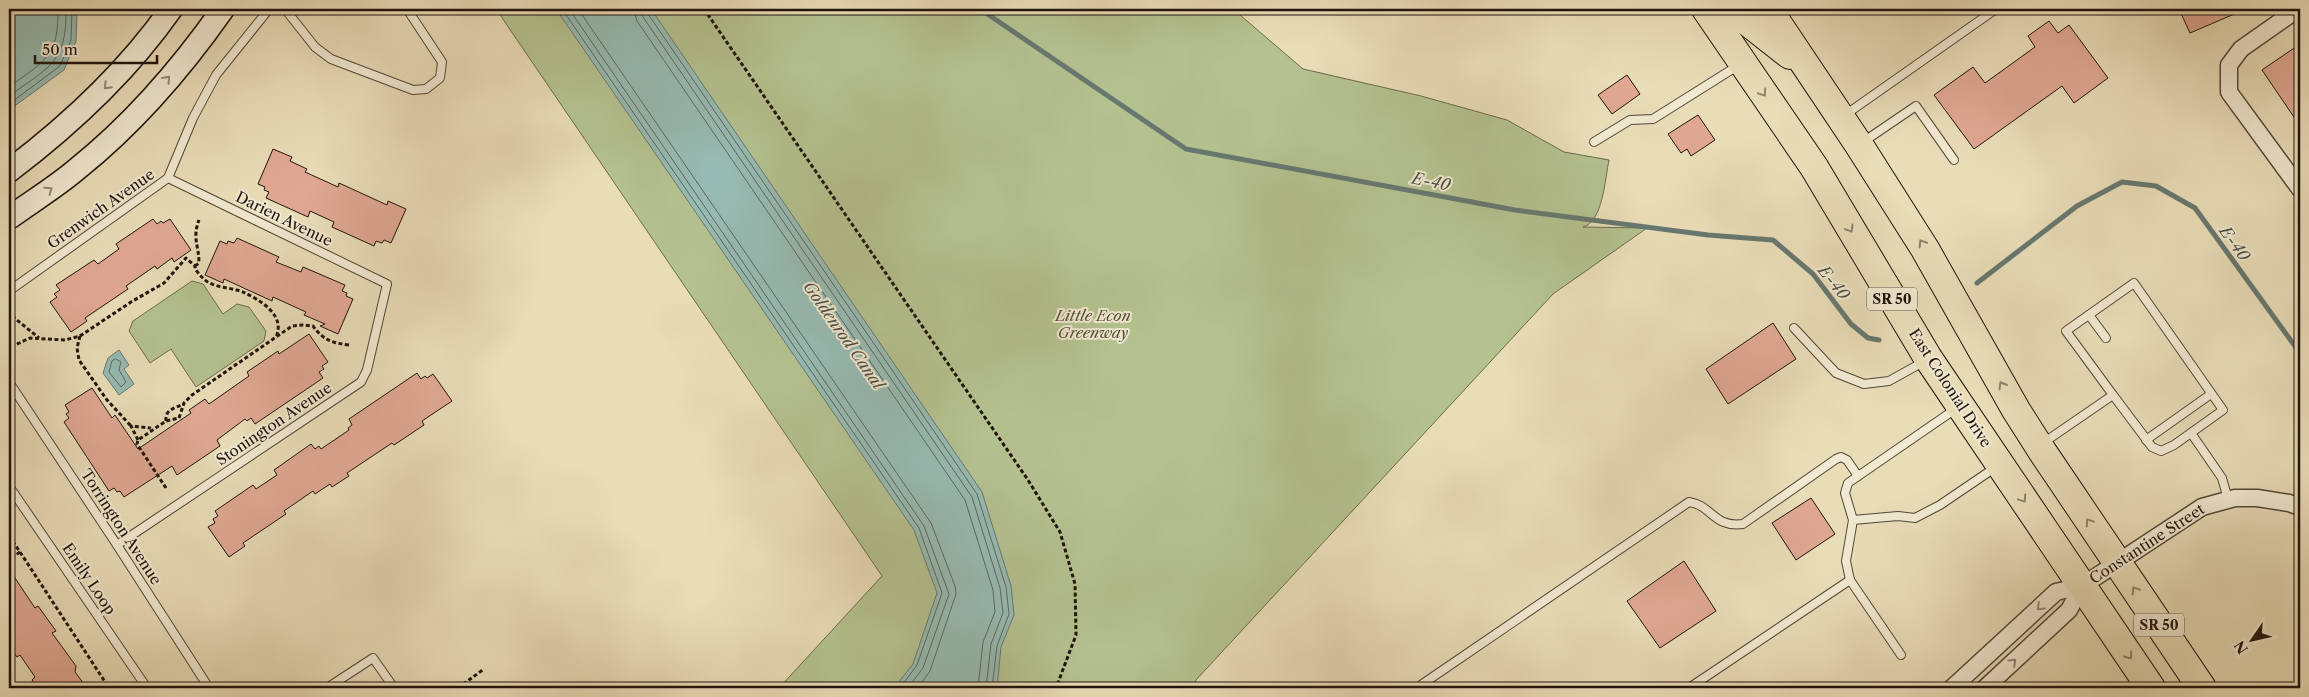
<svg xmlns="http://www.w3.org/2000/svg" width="2309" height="697" font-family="'Libre Caslon Text',serif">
	<rect width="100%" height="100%" fill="#e9ddb8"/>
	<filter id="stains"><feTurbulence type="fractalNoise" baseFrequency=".004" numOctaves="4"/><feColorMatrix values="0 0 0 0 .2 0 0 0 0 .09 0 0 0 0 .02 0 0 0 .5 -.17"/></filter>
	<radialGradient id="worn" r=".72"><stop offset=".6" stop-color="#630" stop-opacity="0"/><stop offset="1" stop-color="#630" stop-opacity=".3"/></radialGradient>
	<g fill="#b4c290" stroke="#6a6a4e">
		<path d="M 496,9 L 1233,9 L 1303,69 L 1421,96 L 1507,120 L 1564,152 L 1609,160 C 1605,178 1603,222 1583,227 L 1647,228 L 1553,294 L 1196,680 L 1193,688 L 779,688 L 882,576 Z"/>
		<polygon points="192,281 203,284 223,314 237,304 249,307 266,331 264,341 196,387 171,349 150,363 129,331 133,321"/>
	</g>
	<g fill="#97bbb3" stroke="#677870">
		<polygon points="9,9 76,9 77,11 76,41 64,70 9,110"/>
		<polygon points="556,9 651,9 982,492 1011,586 1014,615 1001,647 997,688 894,688 913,664 937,593 914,530"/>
		<polygon points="119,350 129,365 124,369 134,384 119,395 103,373 108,358"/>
	</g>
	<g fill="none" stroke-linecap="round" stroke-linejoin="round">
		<g stroke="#5b6760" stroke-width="1">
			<polyline points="562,9 919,528 942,593 917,665 900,688"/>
			<polyline points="569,9 924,526 949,594 923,668 908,688"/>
			<polyline points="578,9 931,523 955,586 956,594 930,671 918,688"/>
			<polyline points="633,9 637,21 965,500 993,590 995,612 983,642 978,688"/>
			<polyline points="641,9 643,17 972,497 1000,588 1003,613 991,644 986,688"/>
			<polyline points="647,9 648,14 977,494 1006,587 1009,614 997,646 992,688"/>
			<path d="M 9,87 C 44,61 59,57 58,9"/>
			<path d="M 9,96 C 49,67 67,63 66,9"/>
			<polyline points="9,104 60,66 71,40 72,9"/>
			<polygon points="116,359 121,362 119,370 126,382 121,387 109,372 112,361"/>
		</g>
		<g stroke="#677870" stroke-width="5">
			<polyline points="980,9 1186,149 1515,210 1708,235 1773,240 1813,274 1851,324 1868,338 1879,340"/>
			<polyline points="1977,283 2077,206 2122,182 2156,186 2195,208 2300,353"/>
		</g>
	</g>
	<g fill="#e0a893" stroke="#1f130c">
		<polygon points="2179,9 2246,9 2190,33"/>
		<polygon points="2049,21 2058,33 2069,25 2108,78 2074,103 2062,86 1974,149 1934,95 1973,67 1985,83 2035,47 2028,36"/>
		<polygon points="2300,44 2300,126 2262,70"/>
		<polygon points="1627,75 1640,94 1612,114 1598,95"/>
		<polygon points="1698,115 1715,140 1691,156 1687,149 1681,153 1668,134"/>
		<polygon points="273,149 292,157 290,161 307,169 305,172 338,187 339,183 387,205 388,201 406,209 391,243 384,240 382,243 376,241 374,246 332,227 334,222 310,211 308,217 266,198 269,192 264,190 265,187 258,184"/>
		<polygon points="153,219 157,224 161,221 163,223 170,219 191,250 174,262 172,258 157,269 155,266 126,286 128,289 85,318 87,321 71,332 50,302 57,297 54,294 60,290 56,285 94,260 98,264 119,249 116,244"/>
		<polygon points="237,238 279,257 276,262 301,272 303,267 345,285 342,291 347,293 346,296 353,299 338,334 320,326 325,324 304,315 306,312 273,297 272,301 224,279 223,283 205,275 220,241 227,244 228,241 234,243"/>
		<polygon points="1773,323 1796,359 1728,404 1706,369"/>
		<polygon points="309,334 328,362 322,366 324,369 319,372 323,378 255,424 251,418 247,421 245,419 217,440 220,446 177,475 172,466 124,497 120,491 117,492 114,488 109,491 64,422 69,418 66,414 69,412 65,405 92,388 112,418 115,415 138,449 191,413 189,410 205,399 209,404 249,376 247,372 278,351 279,354"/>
		<polygon points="417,373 421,379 425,376 427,378 433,374 452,401 422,421 424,425 394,445 392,443 347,473 349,476 332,487 330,484 315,494 313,491 284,511 286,514 243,543 245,546 229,557 208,527 215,523 213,519 218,516 215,511 253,485 256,489 277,475 274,470 311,444 315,449 319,446 321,449 349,430 348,428 352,425 349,419"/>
		<polygon points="1811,498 1835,534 1796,560 1772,523"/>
		<polygon points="1684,561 1716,611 1660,648 1627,601"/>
		<polygon points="9,569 35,608 38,606 56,631 52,633 76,666 75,672 87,688 38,688 32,680 35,677 20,655 17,657 12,650 9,650"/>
	</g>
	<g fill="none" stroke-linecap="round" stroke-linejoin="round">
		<g stroke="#524637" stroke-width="10">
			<g id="lane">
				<polyline points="285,9 315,47 331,59 413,90 426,89 440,78 442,62 407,9"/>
				<polyline points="1845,115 1996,9"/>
				<polyline points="1594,142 1630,120 1653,119 1739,65"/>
				<polyline points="1863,142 1916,106 1954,160"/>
				<polyline points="9,291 168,178 193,118 216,75 269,9"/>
				<polyline points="2089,315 2106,338"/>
				<polyline points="1794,328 1836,373 1864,384 1889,381 1925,361"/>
				<polyline points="9,382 117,545 209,688"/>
				<polyline points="2191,433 2222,478 2228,499"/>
				<polyline points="2146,440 2211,394"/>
				<polyline points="2043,443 2113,395 2152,447 2161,451 2174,445 2223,410 2134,283 2066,331 2113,395"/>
				<polyline points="9,486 147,688"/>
				<polyline points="1853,520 1898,516 1915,518 1940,505 1996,467"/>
				<polyline points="117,545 361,382 367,370 387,284 168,178"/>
				<polyline points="1901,655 1850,580 1846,561 1853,520 1845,493 1848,483 1957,408"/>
				<path d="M 1421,685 L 1689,502 C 1712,505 1713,528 1743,524 L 1836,459 L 1841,457 L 1847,460 L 1858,476"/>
				<polyline points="327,688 373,658 394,688"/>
				<polyline points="1689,688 1850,580"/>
			</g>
		</g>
		<g stroke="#524637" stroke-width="19">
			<g id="street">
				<polyline points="2298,9 2241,49 2229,65 2229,92 2300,189"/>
				<polyline points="1952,688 2056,592 2082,586 2202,507 2235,498 2257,498 2289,503 2300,507"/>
				<polyline points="1985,688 2069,610 2082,586"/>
			</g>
		</g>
		<g stroke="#1f130c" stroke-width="25">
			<g id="secondary">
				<path d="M 9,171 C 71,124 127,72 171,9"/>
				<path d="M 9,218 C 31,202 56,187 77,169 C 132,125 183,66 223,9"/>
			</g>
		</g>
		<g stroke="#1f130c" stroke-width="30">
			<g id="highway">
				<polyline points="1706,9 1814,167 1928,358 2151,688"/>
				<polyline points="1737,9 1744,19 1790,55"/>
				<polyline points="1768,9 1859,145 1925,249 2016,410 2042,451 2202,688"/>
			</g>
		</g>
		<g stroke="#1f130c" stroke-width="3" stroke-dasharray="4 2.5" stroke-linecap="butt">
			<polyline points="704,9 1028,480 1060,532 1075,584 1076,635 1056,688"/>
			<path d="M 195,266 L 199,263 C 199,246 192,238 199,220"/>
			<polyline points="12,316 39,338"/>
			<path d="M 80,336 L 131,302 L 164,283 L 186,258 L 195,266 L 195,269 C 200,275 204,281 212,284 C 221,288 233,288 243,292 C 260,300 286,315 276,337"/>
			<polyline points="11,347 30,338 65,340 80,336 77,348 79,360 107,400 131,426"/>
			<path d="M 166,421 C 165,409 174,409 183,404"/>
			<polyline points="138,440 131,426 151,428"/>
			<path d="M 166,488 L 137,444 L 138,440 L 166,421 L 179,418 L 184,403 L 192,395 L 292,326 L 303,325 L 313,326 C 323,340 332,343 349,345"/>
			<polyline points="9,536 20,552 9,560"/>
			<polyline points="20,552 109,688"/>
			<polyline points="458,688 484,669"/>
		</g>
		<use href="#lane" stroke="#f1e9d1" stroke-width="8"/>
		<use href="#street" stroke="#f1e9d1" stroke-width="16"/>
		<use href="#secondary" stroke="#f1e9d1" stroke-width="22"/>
		<use href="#highway" stroke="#e9ddb8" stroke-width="28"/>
	</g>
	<defs><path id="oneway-chevron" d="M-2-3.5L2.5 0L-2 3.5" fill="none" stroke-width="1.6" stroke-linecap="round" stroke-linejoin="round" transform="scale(1.25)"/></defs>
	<g stroke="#928978">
		<use href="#oneway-chevron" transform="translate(167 79) rotate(-48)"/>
		<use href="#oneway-chevron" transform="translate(107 86) rotate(135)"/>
		<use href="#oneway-chevron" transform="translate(49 190) rotate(-35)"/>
		<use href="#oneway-chevron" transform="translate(2040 607) rotate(137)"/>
		<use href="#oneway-chevron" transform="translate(2013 662) rotate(-43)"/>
	</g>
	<g stroke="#8e826b">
		<use href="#oneway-chevron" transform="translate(1763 93) rotate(56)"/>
		<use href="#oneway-chevron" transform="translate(1850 229) rotate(59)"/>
		<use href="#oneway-chevron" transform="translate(1922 243) rotate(-122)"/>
		<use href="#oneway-chevron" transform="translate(2002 385) rotate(-120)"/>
		<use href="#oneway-chevron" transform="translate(2023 499) rotate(56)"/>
		<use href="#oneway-chevron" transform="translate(2089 522) rotate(-124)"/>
		<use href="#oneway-chevron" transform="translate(2135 590) rotate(-124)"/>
		<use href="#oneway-chevron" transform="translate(2129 656) rotate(56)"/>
	</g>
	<g text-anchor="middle" stroke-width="4" stroke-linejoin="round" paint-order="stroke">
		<g fill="#f1e9d1" stroke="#5e5347" stroke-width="1">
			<rect x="1867" y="287.5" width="50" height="23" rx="4"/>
			<rect x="2134" y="613.5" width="50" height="23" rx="4"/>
		</g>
		<g font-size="14" font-weight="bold" fill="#1f130c">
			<text x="1892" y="304">SR 50</text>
			<text x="2159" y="630">SR 50</text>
		</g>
		<g font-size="15" fill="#1f130c" stroke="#f1e9d1">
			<text transform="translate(101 209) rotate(-35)" y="5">Grenwich Avenue</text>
			<text transform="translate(284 219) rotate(26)" y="5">Darien Avenue</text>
			<text transform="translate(1950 388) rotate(57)" y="5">East Colonial Drive</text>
			<text transform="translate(274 424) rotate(-34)" y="5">Stonington Avenue</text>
			<text transform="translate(121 527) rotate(57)" y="5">Torrington Avenue</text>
			<text transform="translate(2147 544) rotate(-33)" y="5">Constantine Street</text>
			<text transform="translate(89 579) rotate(56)" y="5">Emily Loop</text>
		</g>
		<g font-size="15" font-style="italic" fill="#53503a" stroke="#f1e9d1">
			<text x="1093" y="321">Little Econ<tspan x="1093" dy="17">Greenway</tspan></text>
		</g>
		<g font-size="16" font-style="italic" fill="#494e46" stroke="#f1e9d1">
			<text transform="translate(1431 181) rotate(11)" y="6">E-40</text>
			<text transform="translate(2235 243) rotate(54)" y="6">E-40</text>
			<text transform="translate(1834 282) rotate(51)" y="6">E-40</text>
			<text transform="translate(844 335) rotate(55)" y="6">Goldenrod Canal</text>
		</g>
	</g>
	<rect width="2309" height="697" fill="none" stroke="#e9ddb8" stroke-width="30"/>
	<rect x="10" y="10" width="2289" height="677" fill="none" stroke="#1f130c" stroke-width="2.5"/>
	<rect x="15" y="15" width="2279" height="667" fill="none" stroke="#1f130c"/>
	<g transform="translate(2252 640) rotate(236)" stroke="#f1e9d1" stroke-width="4" paint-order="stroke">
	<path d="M0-4L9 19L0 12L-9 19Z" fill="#1f130c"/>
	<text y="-8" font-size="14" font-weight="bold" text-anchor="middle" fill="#1f130c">N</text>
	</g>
	<path d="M35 55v8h122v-8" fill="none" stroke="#1f130c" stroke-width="2.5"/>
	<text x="42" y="55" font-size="15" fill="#1f130c" stroke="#f1e9d1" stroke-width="4" paint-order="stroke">50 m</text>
	<rect width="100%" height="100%" filter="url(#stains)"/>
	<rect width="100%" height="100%" fill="url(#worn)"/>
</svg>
